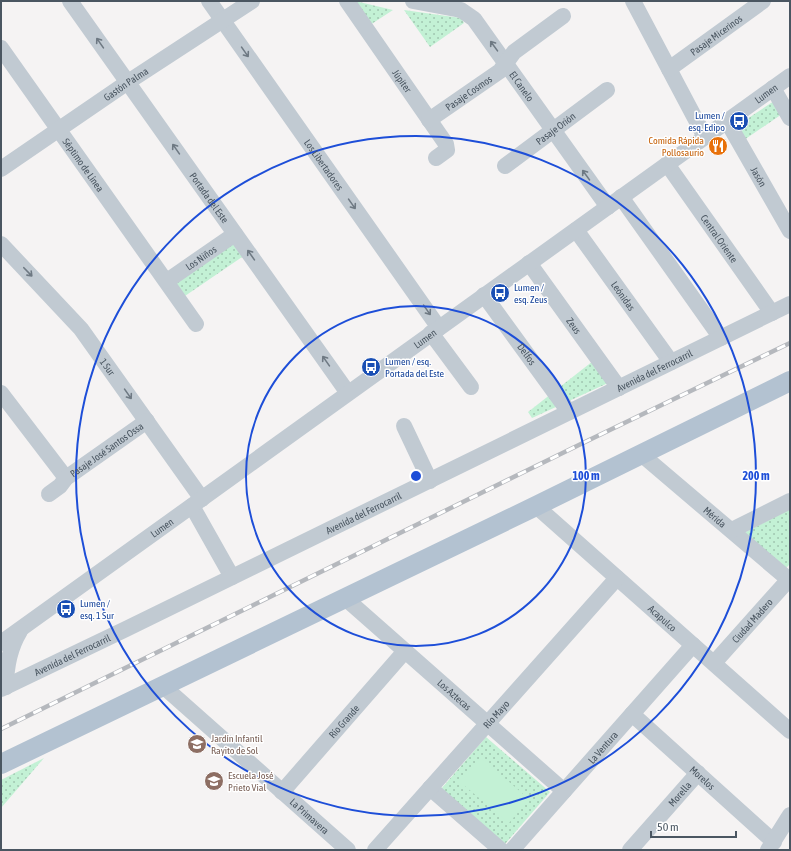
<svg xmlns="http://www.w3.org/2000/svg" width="791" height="851" font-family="'Asap Condensed',sans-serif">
	<defs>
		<pattern id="grass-dots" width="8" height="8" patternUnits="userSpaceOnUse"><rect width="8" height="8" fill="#c3f1d5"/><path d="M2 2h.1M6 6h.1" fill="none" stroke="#a0c6b0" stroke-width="1.8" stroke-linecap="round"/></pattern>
	</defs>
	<rect width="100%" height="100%" fill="#f5f3f3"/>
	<g fill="url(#grass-dots)">
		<polygon points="355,1 393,10 370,25"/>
		<polygon points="404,10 461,18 464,23 430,47"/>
		<polygon points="777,99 785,112 744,140 735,127"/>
		<polygon points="234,239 245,255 182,298 171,281"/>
		<polygon points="593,361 608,383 532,418 528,412"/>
		<polygon points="790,509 790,564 786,568 744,533"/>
		<polygon points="486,737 550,792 505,844 441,789"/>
		<polygon points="44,758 1,808 1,780"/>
	</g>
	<polygon fill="#c3f1d5" points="481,758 529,799 509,823 460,782"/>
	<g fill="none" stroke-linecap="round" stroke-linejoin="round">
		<g stroke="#c1cad2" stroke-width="16">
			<path id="s1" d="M 70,1 L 348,393"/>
			<path id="s2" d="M 209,1 L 439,328"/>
			<path id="s3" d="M 347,1 L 446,144 L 447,150 L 436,158"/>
			<path id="s4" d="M 413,1 L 461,10 L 474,19 L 608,207"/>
			<polyline points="633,1 705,137"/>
			<path id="s5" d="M 1,48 L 196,324"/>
			<path id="s6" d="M 669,69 L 763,1"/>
			<polyline points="773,88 790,118"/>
			<path id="s7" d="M 429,120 L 500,71 L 514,52 L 563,16"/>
			<path id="s8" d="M 727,121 L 790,231"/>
			<path id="s9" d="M 667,164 L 772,313"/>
			<path id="s10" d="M 505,166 L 607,90"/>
			<path id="s11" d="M 1,169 L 128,82 L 252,1"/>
			<polyline points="621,197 721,338"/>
			<path id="s12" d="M 576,230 L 671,362"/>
			<path id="s13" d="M 1,244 L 81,329 L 202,499"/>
			<path id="s14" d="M 529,263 L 619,388"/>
			<path id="s15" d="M 167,281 L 235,234"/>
			<path id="s16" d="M 484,295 L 569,412"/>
			<polyline points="431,333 471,387"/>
			<polyline points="1,393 66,478"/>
			<polyline points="404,426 430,481"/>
			<path id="s17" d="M 641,454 L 788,579"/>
			<path id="s18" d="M 49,494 L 60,486 L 66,478 L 147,421"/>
			<polyline points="192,506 232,577"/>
			<path id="s19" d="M 536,506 L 790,731"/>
			<polyline points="732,530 790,501"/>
			<path id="s20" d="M 345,598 L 564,791"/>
			<path id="s21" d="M 1,643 L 790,76"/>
			<path id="s22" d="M 714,663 L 790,578"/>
			<path id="s23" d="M 163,686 L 348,850"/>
			<path d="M 6,687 C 6,667 9,649 20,631"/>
			<path id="s24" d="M 1,689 L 126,629 L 790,304"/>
			<path id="s25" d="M 632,714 L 774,842"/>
			<polyline points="430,788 501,850"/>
			<path id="s26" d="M 282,792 L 405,651"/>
			<path id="s27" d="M 375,850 L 617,578"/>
			<path id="s28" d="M 512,850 L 693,645"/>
			<path id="s29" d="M 630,850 L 698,773"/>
			<polyline points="768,850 790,815"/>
		</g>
		<polyline stroke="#b3c2d1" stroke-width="20" points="1,764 536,506 790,381"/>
		<g stroke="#b5b8bd" stroke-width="4.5">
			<polyline id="rail" points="1,729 585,442 790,343"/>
		</g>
		<use href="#rail" stroke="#fff" stroke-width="3" stroke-dasharray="9" stroke-linecap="butt"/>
	</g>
	<defs><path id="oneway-shaft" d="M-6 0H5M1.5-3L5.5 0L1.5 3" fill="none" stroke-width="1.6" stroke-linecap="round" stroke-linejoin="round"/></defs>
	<g stroke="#6e7983">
		<use href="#oneway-shaft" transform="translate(100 43) rotate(-125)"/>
		<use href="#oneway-shaft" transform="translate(494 46) rotate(-126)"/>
		<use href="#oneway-shaft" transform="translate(245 52) rotate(55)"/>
		<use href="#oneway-shaft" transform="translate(176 149) rotate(-125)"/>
		<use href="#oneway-shaft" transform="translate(586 175) rotate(-126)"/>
		<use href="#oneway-shaft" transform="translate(352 204) rotate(55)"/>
		<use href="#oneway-shaft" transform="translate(251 255) rotate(-125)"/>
		<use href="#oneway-shaft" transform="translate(28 272) rotate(46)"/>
		<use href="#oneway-shaft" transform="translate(427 310) rotate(55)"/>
		<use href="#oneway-shaft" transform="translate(326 361) rotate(-125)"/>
		<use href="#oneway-shaft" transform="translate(128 394) rotate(55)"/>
	</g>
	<g fill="none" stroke="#1d4ed8" stroke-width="2">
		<circle cx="416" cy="476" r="170"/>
		<circle cx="416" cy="476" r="340"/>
	</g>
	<defs>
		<g id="bus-disc" transform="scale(1)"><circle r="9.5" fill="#1a4fb4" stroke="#fff"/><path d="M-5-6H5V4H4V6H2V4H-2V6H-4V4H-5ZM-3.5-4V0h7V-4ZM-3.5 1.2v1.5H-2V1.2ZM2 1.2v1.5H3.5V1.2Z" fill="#fff"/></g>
		<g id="restaurant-disc" transform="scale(1)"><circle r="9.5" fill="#e8710a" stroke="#fff"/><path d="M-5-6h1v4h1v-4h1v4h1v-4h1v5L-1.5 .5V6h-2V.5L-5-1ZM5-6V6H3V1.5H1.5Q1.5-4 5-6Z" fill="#fff"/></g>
		<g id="school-disc" transform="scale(1)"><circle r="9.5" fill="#8d6e63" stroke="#fff"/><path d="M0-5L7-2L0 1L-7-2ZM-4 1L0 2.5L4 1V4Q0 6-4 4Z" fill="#fff"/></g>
	</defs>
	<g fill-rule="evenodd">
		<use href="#bus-disc" x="739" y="121"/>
		<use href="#restaurant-disc" x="718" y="146"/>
		<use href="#bus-disc" x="500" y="293"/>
		<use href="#bus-disc" x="371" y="367"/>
		<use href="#bus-disc" x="66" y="609"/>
		<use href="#school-disc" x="197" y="744"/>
		<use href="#school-disc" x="214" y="781"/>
	</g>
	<g text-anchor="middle" stroke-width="3" stroke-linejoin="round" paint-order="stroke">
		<g font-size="10" fill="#4a5661" stroke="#fff">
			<text dy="4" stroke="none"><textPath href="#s6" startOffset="58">Pasaje Micerinos</textPath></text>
			<text dy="4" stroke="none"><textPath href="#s3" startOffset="97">Júpiter</textPath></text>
			<text dy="4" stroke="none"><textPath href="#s11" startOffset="151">Gastón Palma</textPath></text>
			<text dy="4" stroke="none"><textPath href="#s4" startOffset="147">El Canelo</textPath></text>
			<text dy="4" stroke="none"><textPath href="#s7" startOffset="48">Pasaje Cosmos</textPath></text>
			<text dy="4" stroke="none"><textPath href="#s21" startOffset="942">Lumen</textPath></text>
			<text dy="4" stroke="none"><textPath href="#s10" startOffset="63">Pasaje Orión</textPath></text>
			<text dy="4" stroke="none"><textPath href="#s2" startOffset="200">Los Libertadores</textPath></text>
			<text dy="4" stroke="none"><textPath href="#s5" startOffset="143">Séptimo de Línea</textPath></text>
			<text dy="4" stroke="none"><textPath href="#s8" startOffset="64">Jasón</textPath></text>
			<text dy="4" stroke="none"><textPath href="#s1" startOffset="241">Portada del Este</textPath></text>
			<text dy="4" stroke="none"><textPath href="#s9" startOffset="91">Central Oriente</textPath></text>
			<text dy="4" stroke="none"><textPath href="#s15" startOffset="41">Los Niños</textPath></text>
			<text dy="4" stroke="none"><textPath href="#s12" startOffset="81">Leónidas</textPath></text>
			<text dy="4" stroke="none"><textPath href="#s14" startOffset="77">Zeus</textPath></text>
			<text dy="4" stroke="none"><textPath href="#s21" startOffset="522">Lumen</textPath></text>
			<text dy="4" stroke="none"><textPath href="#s16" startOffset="73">Delfos</textPath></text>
			<text dy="4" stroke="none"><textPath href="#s13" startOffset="163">1 Sur</textPath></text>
			<text dy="4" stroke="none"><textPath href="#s24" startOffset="727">Avenida del Ferrocarril</textPath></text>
			<text dy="4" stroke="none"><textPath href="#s18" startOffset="73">Pasaje José Santos Ossa</textPath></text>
			<text dy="4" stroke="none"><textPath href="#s24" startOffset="403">Avenida del Ferrocarril</textPath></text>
			<text dy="4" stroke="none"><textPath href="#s17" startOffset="97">Mérida</textPath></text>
			<text dy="4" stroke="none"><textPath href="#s21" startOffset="198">Lumen</textPath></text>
			<text dy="4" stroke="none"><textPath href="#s19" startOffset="169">Acapulco</textPath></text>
			<text dy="4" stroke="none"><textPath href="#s22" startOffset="57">Ciudad Madero</textPath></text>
			<text dy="4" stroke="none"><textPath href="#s24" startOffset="79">Avenida del Ferrocarril</textPath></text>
			<text dy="4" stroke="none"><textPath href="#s20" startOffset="146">Los Aztecas</textPath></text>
			<text dy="4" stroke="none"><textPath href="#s27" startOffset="182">Río Mayo</textPath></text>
			<text dy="4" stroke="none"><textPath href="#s26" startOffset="94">Río Grande</textPath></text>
			<text dy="4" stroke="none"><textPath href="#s28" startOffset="137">La Ventura</textPath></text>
			<text dy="4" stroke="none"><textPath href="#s25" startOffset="95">Morelos</textPath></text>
			<text dy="4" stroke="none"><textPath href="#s29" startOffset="75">Morella</textPath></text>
			<text dy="4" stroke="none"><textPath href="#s23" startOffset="196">La Primavera</textPath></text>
		</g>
		<g font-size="10" fill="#164399" stroke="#fff" text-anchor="start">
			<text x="725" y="119" text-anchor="end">Lumen /<tspan x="725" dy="12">esq. Edipo</tspan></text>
			<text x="514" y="291">Lumen /<tspan x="514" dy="12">esq. Zeus</tspan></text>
			<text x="385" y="365">Lumen / esq.<tspan x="385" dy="12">Portada del Este</tspan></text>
			<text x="80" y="607">Lumen /<tspan x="80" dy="12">esq. 1 Sur</tspan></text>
		</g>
		<g font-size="10" fill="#c56008" stroke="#fff" text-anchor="end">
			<text x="704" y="144">Comida Rápida<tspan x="704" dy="12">Pollosaurio</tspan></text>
		</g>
		<g font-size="10" fill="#785e54" stroke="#fff" text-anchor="start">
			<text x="211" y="742">Jardín Infantil<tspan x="211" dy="12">Rayito de Sol</tspan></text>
			<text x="228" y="779">Escuela José<tspan x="228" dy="12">Prieto Vial</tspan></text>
		</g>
	</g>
	<circle cx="416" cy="476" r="6" fill="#1d4ed8" stroke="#fff" stroke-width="2"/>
	<g font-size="12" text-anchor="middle" font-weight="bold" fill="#1d4ed8" stroke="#fff" stroke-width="3" stroke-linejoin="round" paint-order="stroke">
		<text x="586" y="480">100 m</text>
		<text x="756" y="480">200 m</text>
	</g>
	<rect width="791" height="851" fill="none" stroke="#4a5661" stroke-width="4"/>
	<path d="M651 831v6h85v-6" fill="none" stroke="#4a5661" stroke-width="2"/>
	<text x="657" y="831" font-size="12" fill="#4a5661" stroke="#ffffff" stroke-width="3" paint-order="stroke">50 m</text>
</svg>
